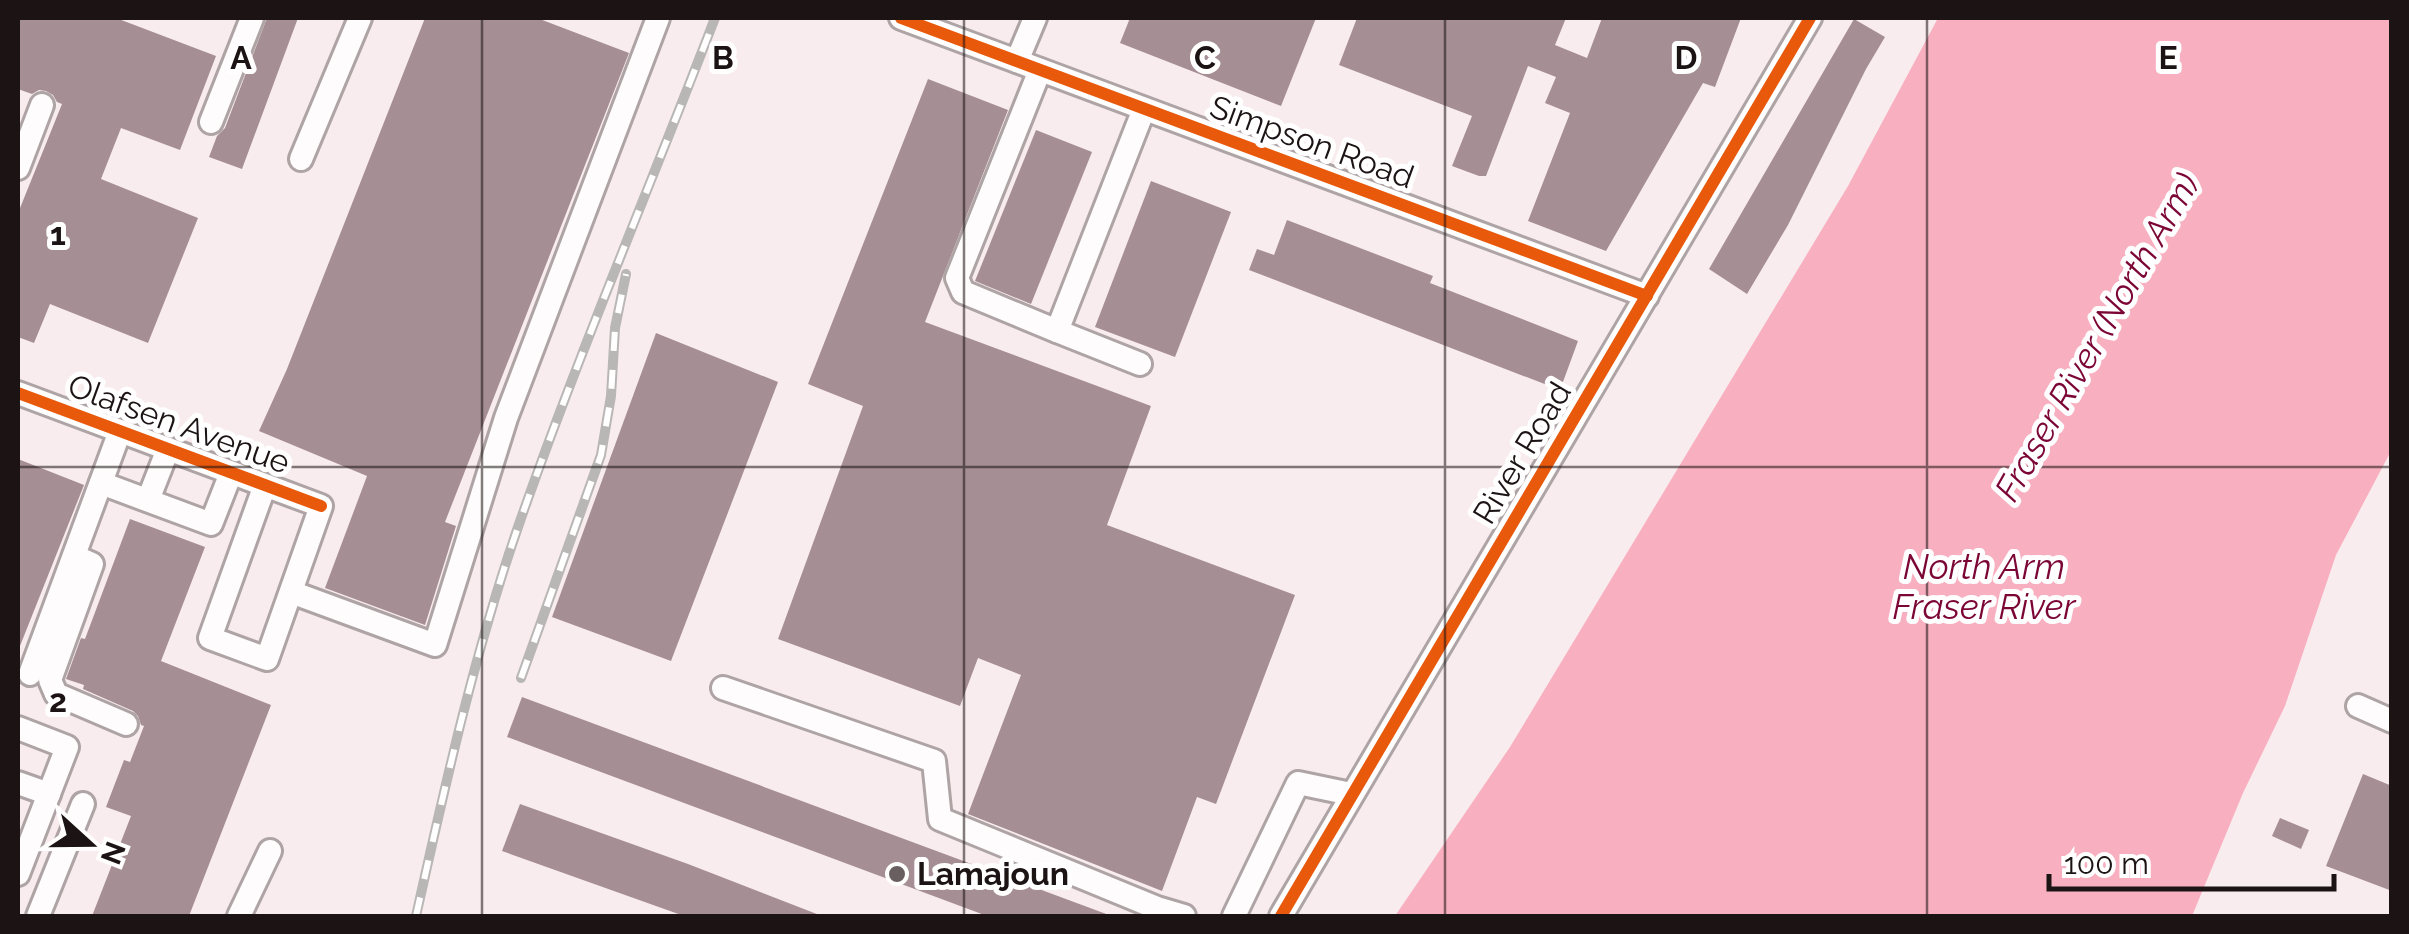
<svg xmlns="http://www.w3.org/2000/svg" width="2409" height="934" font-family="Raleway,sans-serif">
	<rect width="100%" height="100%" fill="#f9ecee"/>
	<polygon fill="#f8b0c0" points="1938,18 2391,18 2391,451 2336,555 2285,706 2243,793 2192,916 1395,916 1510,747 1848,186"/>
	<g fill="#a58e94">
		<polygon points="18,18 116,18 216,56 180,150 121,128 101,179 198,218 148,343 50,304 34,343 18,337 18,213 62,104 57,102 53,95 46,91 39,90 32,94 18,89"/>
		<polygon points="267,18 298,18 242,169 209,157 217,136 225,128"/>
		<polygon points="425,18 537,18 629,53 445,522 456,526 425,625 325,588 367,476 259,431 287,369"/>
		<polygon points="1130,18 1316,18 1281,106 1120,43"/>
		<polygon points="1357,18 1566,18 1555,45 1587,58 1602,18 1741,18 1715,87 1703,83 1606,251 1528,221 1570,113 1545,103 1556,77 1528,66 1486,176 1479,176 1452,166 1472,116 1339,65"/>
		<polygon points="1854,19 1885,37 1866,69 1788,225 1747,294 1709,269"/>
		<polygon points="928,79 1008,110 925,322 1151,406 1107,525 1295,595 1216,804 1197,797 1162,891 968,814 1021,675 978,658 960,706 778,639 863,406 808,384"/>
		<polygon points="1036,130 1092,152 1031,304 975,281"/>
		<polygon points="1151,181 1231,212 1175,357 1095,327"/>
		<polygon points="1287,220 1433,276 1430,283 1578,341 1560,390 1249,270 1257,249 1274,255"/>
		<polygon points="656,333 778,382 671,661 552,617"/>
		<polygon points="18,459 84,485 18,651"/>
		<polygon points="130,519 205,547 161,661 271,705 189,916 92,916 131,816 106,807 124,760 130,762 144,726 141,725 138,716 133,711 83,689 84,685 66,679 81,638 85,639"/>
		<polygon points="522,697 1109,915 1109,916 987,916 507,737"/>
		<polygon points="2363,774 2392,786 2392,891 2326,866"/>
		<polygon points="520,804 688,864 822,916 684,916 502,851"/>
		<polygon points="2280,818 2309,830 2301,849 2272,836"/>
	</g>
	<g fill="none" stroke-linecap="round" stroke-linejoin="round">
		<g stroke="#aea4a6" stroke-width="28">
			<g id="minor">
				<polyline points="901,18 1647,296"/>
				<polyline points="1017,61 1035,18"/>
				<polyline points="1040,70 957,278 963,292 1057,331"/>
				<polyline points="211,122 252,18"/>
				<polyline points="301,159 360,18"/>
				<polyline points="18,168 42,105"/>
				<polyline points="1140,364 1057,331 1144,109"/>
				<polyline points="18,393 321,506 267,659 210,638 265,485"/>
				<polyline points="101,483 211,524 231,473"/>
				<polyline points="148,500 168,449"/>
				<polyline points="74,556 92,564 50,680 56,694 126,724"/>
				<polyline points="291,592 435,645 506,418 658,18"/>
				<polyline points="30,674 120,431"/>
				<polyline points="723,688 934,761 940,819 1157,908 1184,916"/>
				<polyline points="2358,706 2392,721"/>
				<polyline points="18,728 67,747 18,874"/>
				<polyline points="18,783 49,794"/>
				<polyline points="38,916 83,804"/>
				<polyline points="239,916 270,851"/>
				<polyline points="1234,916 1298,783 1351,794"/>
				<polyline points="1281,916 1810,18"/>
			</g>
		</g>
		<use href="#minor" stroke="#fefcfc" stroke-width="22"/>
		<g stroke="#b9b6b6" stroke-width="10">
			<g id="rail">
				<polyline points="521,678 601,455 611,396 615,328 626,274"/>
				<path d="M 416,916 C 445,786 474,654 518,527 C 578,355 650,187 715,18"/>
			</g>
		</g>
		<use href="#rail" stroke="#fff" stroke-width="6" stroke-dasharray="19" stroke-linecap="butt"/>
		<g stroke="#fff" stroke-width="19">
			<g id="cycleway">
				<polyline points="901,18 1647,296"/>
				<polyline points="18,393 321,506"/>
				<polyline points="1281,916 1810,18"/>
			</g>
		</g>
		<use href="#cycleway" stroke="#e8590c" stroke-width="12"/>
	</g>
	<path fill="none" stroke="#1b1314" stroke-width="2.5" stroke-opacity="0.55" d="M 482,18 L 482,916M 964,18 L 964,916M 1445,18 L 1445,916M 1927,18 L 1927,916M 18,467 L 2392,467"/>
	<circle fill="#695f60" stroke="#fff" stroke-width="4" cx="897" cy="874" r="10"/>
	<g text-anchor="middle" stroke-width="10" stroke-linejoin="round" paint-order="stroke">
		<g font-size="32" fill="#1b1314" stroke="#fff">
			<text transform="translate(1312 142) rotate(20)" y="11">Simpson Road</text>
			<text transform="translate(179 424) rotate(20)" y="11">Olafsen Avenue</text>
			<text transform="translate(1522 453) rotate(-59)" y="11">River Road</text>
		</g>
		<g font-size="32" font-weight="bold" fill="#1b1314" stroke="#fff" text-anchor="start">
			<text x="917" y="885">Lamajoun</text>
		</g>
		<g font-size="35" font-style="italic" fill="#7b0535" stroke="#fff">
			<text transform="translate(2097 337) rotate(-60)" y="12">Fraser River (North Arm)</text>
			<text x="1984" y="579">North Arm<tspan x="1984" dy="40">Fraser River</tspan></text>
		</g>
	</g>
	<g font-size="32" text-anchor="middle" font-weight="bold" fill="#1b1314" stroke="#fff" stroke-width="10" stroke-linejoin="round" paint-order="stroke">
		<text x="241" y="69">A</text>
		<text x="723" y="69">B</text>
		<text x="1205" y="69">C</text>
		<text x="1686" y="69">D</text>
		<text x="2168" y="69">E</text>
		<text x="58" y="245">1</text>
		<text x="58" y="712">2</text>
	</g>
	<rect width="2409" height="934" fill="none" stroke="#1b1314" stroke-width="40"/>
	<g transform="translate(90 844) rotate(111)" stroke="#ffffff" stroke-width="8" paint-order="stroke">
	<path d="M0-8L18 38L0 25L-18 38Z" fill="#1b1314"/>
	<text y="-15" font-size="28" font-weight="bold" text-anchor="middle" fill="#1b1314">N</text>
	</g>
	<path d="M2049 874v15h285v-15" fill="none" stroke="#1b1314" stroke-width="5"/>
	<text x="2064" y="874" font-size="30" fill="#1b1314" stroke="#ffffff" stroke-width="8" paint-order="stroke">100 m</text>
</svg>
